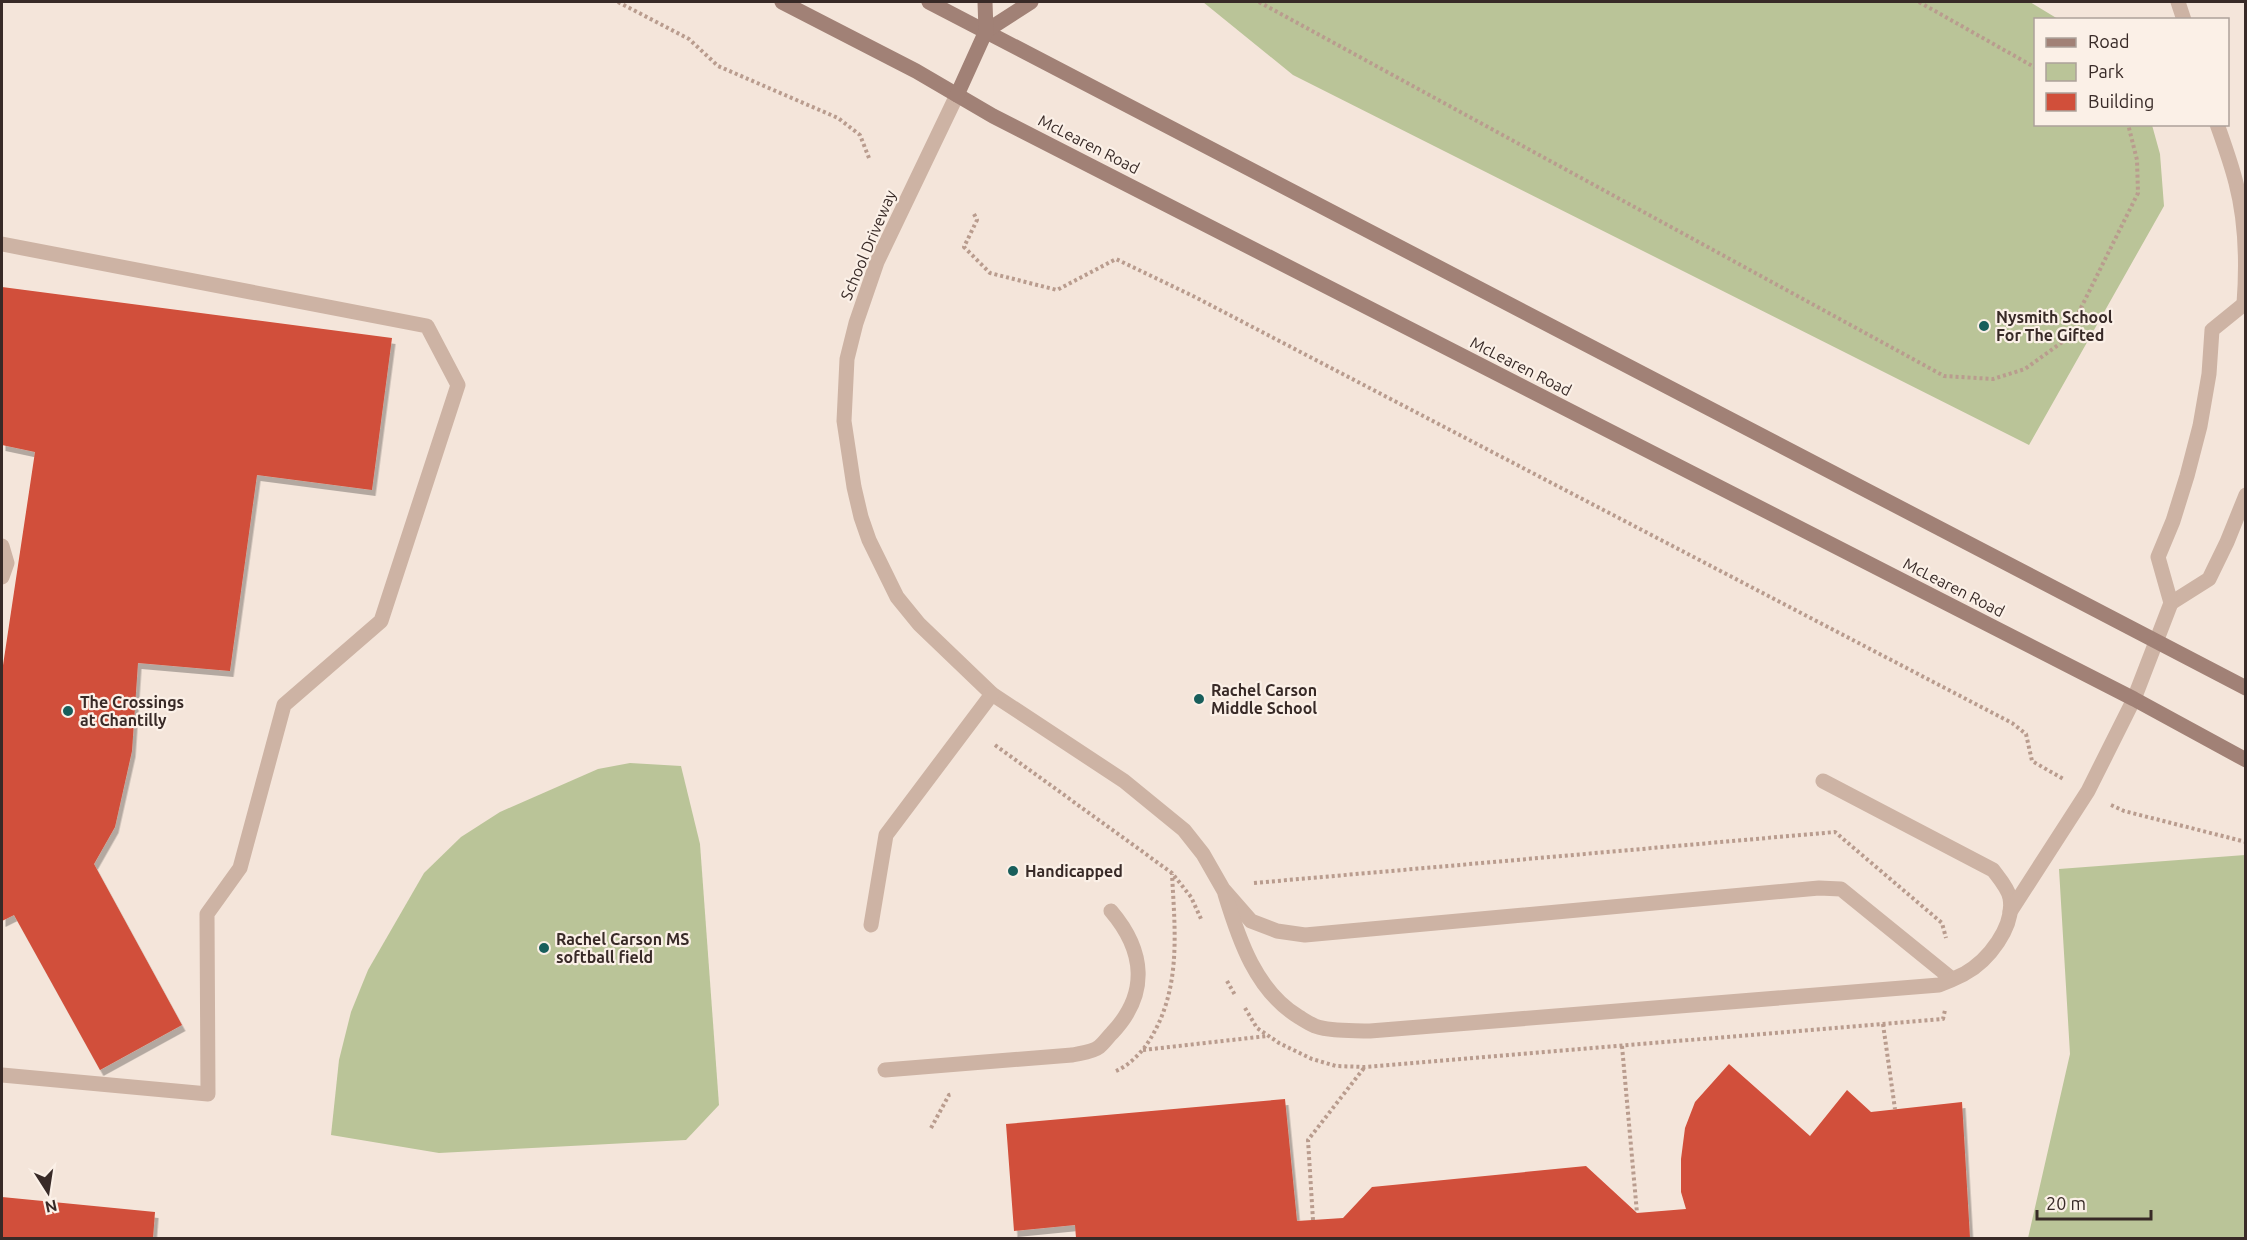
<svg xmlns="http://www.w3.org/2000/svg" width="2247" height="1240" font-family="Ubuntu,sans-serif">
	<defs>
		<filter id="shadow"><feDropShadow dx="3.5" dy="6" stdDeviation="0" flood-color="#0004"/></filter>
	</defs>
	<rect width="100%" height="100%" fill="#f4e5da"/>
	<g fill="#bac498">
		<polygon points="1203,2 2030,2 2058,19 2036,20 2036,124 2152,125 2160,154 2164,206 2029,445 1293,75"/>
		<polygon points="630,763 681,766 700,844 719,1105 686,1140 439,1153 331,1135 339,1060 351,1012 368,970 424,873 461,837 500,812 598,769"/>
		<polygon points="2245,855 2245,1238 2028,1238 2070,1054 2059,869"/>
	</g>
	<g fill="#d14f3a" filter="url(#shadow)">
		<polygon points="2,287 392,338 372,490 257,475 230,671 138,663 132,751 115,827 94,864 182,1025 100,1070 14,915 2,921 2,672 35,452 2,445"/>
		<polygon points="1729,1064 1810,1136 1847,1090 1871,1112 1962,1102 1970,1238 1076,1238 1075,1225 1014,1231 1006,1124 1285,1099 1297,1221 1343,1218 1372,1187 1586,1166 1637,1213 1686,1209 1681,1192 1681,1159 1685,1128 1695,1102"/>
		<polygon points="2,1197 155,1212 153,1238 2,1238"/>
	</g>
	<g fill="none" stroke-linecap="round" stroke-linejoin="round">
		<g stroke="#b99c8e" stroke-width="4" stroke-dasharray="3 3" stroke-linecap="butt">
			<polyline points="618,2 689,39 718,66 838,118 860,135 869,158"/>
			<polyline points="1259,2 1944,376 1993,379 2025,369 2065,340 2138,193 2137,160 2128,124"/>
			<polyline points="1919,2 2036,68"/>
			<polyline points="974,214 977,220 964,247 990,273 1057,290 1116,259 1195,297 2012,723 2026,734 2032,761 2065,780"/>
			<polyline points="995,745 1172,873 1191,897 1202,921"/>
			<polyline points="2111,805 2124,811 2246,842"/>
			<polyline points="1254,883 1835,832 1942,923 1946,938"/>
			<polyline points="1227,981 1235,995"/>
			<polyline points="1245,1008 1257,1028 1279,1043 1312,1059 1336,1066 1364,1067 1943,1019 1945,1010"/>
			<polyline points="1883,1024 1895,1109"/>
			<polyline points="1622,1046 1637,1213"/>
			<polyline points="1143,1050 1267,1036"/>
			<path d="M 1116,1071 C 1128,1066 1140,1054 1147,1044 C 1182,992 1175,933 1172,874"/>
			<polyline points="931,1128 949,1095 953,1094"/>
			<polyline points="1313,1220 1308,1140 1364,1068"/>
		</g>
		<g stroke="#cdb3a4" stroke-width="15">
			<polyline points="2178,2 2184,20"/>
			<polyline points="957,95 877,262 856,323 847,359 844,421 854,487 861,517 869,540 897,597 919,624 992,694 1124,781 1184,830 1203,854 1223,889 1251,921 1277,931 1305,935 1819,888 1841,889 1952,979"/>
			<path d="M 2217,124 C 2224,144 2231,163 2236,183 C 2246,221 2247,264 2244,304"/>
			<polyline points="2,244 427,326 458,385 381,621 284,705 240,868 207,914 208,1094 2,1075"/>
			<polyline points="2,546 7,563 2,577"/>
			<polyline points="2171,603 2209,579 2227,542 2246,495"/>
			<path d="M 1225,894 C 1239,940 1256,991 1299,1017 C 1304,1020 1310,1024 1315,1026 C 1332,1032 1353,1030 1370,1031 L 1939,985 C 1947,982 1956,978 1964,974 C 1988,961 2015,927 2010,898 C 2008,888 1999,878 1993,870 L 1823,781"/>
			<polyline points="2010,912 2088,791 2134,699 2171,603 2158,557 2173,521 2187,476 2200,426 2209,374 2212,330 2244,304 2246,305"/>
			<polyline points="871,925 886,835 992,694"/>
			<path d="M 885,1070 L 1072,1055 C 1080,1053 1093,1052 1099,1047 C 1104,1043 1108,1037 1112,1033 C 1149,994 1145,951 1111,911"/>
		</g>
		<g stroke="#a18176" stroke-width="15">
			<polyline points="782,2 916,71 993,116 2134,699 2246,760"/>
			<polyline points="929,2 2246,688"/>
			<polyline points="986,31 1031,2"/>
			<polyline points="957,95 986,31 985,2"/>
		</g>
	</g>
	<g fill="#185e5b" stroke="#fbf0e7" stroke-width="2">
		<circle cx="1984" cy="326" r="6"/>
		<circle cx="1199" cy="699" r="6"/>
		<circle cx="68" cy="711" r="6"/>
		<circle cx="1013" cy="871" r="6"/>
		<circle cx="544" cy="948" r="6"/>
	</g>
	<g text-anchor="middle" stroke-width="4.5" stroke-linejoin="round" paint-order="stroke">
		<g font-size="16" fill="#382a27" stroke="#fbf0e7">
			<text transform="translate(1089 144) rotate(27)" y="6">McLearen Road</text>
			<text transform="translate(868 245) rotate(-67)" y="6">School Driveway</text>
			<text transform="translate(1521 366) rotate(27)" y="6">McLearen Road</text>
			<text transform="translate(1954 587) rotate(27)" y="6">McLearen Road</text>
		</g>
		<g font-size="16" font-weight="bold" fill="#382a27" stroke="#fbf0e7" text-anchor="start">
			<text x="1996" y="323">Nysmith School<tspan x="1996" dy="18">For The Gifted</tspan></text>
			<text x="1211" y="696">Rachel Carson<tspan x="1211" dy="18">Middle School</tspan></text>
			<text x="80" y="708">The Crossings<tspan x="80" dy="18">at Chantilly</tspan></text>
			<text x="1025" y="877">Handicapped</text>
			<text x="556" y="945">Rachel Carson MS<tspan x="556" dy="18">softball field</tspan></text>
		</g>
	</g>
	<rect width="2247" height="1240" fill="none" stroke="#382a27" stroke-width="6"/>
	<rect x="2034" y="18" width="195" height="108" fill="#fbf0e7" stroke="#ada19a" stroke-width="1.5"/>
	<rect x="2046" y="38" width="30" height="9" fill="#a18176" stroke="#ada19a" stroke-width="1.5"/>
	<text x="2088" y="48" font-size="18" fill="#382a27">Road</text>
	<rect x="2046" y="63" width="30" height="18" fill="#bac498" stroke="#ada19a" stroke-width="1.5"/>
	<text x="2088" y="78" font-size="18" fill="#382a27">Park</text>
	<rect x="2046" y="93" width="30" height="18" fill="#d14f3a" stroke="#ada19a" stroke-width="1.5"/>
	<text x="2088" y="108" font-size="18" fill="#382a27">Building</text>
	<g transform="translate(48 1192) rotate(168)" stroke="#fbf0e7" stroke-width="4.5" paint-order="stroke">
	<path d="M0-4.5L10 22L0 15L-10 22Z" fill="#382a27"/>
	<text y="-9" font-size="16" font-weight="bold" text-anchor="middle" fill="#382a27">N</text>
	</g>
	<path d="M2037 1210v9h114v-9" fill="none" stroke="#382a27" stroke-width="3"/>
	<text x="2046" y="1210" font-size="18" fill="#382a27" stroke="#fbf0e7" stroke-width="4.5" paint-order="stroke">20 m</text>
</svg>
